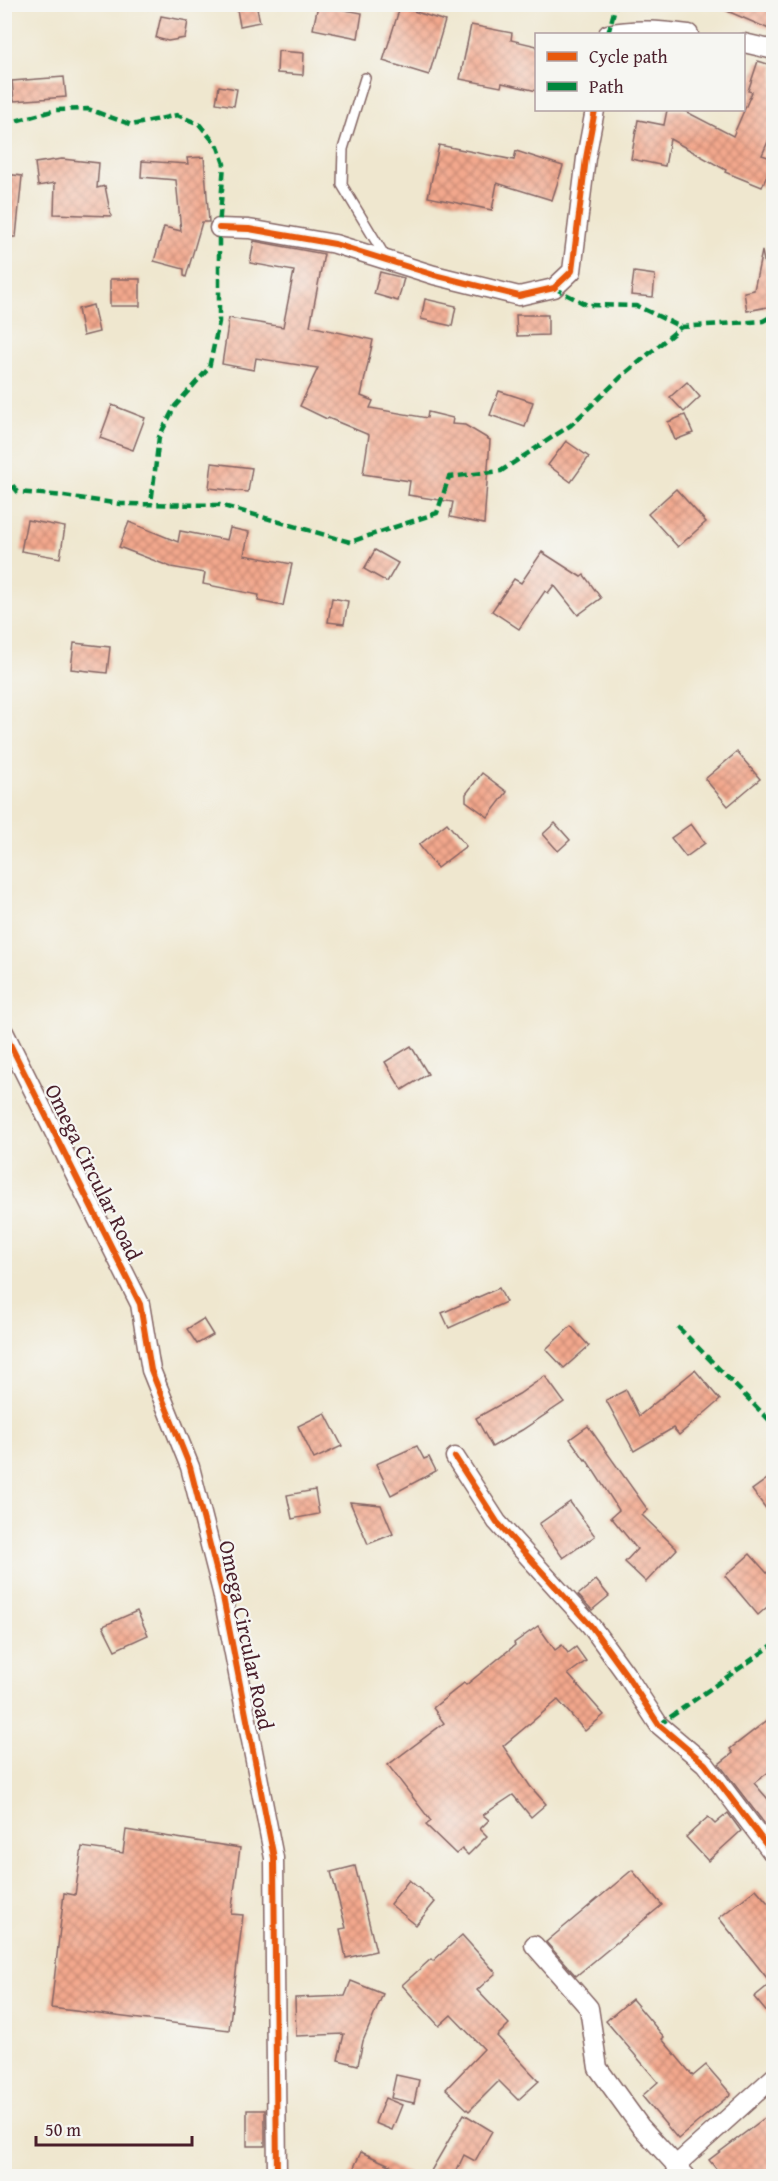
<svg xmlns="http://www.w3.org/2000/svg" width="778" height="2181" font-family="'Gentium Book Plus',serif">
	<defs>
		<pattern id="building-cross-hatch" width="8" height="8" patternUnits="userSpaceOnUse" patternTransform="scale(1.5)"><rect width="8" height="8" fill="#f3a88d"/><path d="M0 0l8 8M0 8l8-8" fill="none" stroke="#c78873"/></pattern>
	</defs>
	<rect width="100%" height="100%" fill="#f6f6f2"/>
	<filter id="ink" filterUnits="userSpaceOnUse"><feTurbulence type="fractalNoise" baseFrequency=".0167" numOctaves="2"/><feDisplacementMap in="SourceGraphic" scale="12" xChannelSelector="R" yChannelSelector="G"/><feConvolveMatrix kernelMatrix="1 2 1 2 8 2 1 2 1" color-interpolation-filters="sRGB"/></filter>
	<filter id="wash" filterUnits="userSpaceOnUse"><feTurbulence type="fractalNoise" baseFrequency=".008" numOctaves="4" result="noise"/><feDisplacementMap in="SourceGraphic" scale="24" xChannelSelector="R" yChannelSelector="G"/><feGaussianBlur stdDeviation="1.35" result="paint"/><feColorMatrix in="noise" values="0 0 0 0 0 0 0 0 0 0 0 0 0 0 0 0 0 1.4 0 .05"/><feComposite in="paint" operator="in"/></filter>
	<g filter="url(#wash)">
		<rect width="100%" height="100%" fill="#efe7cf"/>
		<g id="blocks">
			<g fill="url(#building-cross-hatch)">
				<polygon points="236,4 256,4 260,22 240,26"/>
				<polygon points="711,4 774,4 774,17 769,29"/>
				<polygon points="318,5 362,13 358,38 313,29"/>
				<polygon points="400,7 445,21 429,75 383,61"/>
				<polygon points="161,16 188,21 185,38 168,41 156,38"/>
				<polygon points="471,25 512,33 511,40 537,46 537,91 502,83 501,87 460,79"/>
				<polygon points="278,51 304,53 303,75 277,73"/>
				<polygon points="758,61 774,66 774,128 762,155 774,159 762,187 725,172 726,170 670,139 665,166 631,159 638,120 664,125 667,110 683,110 733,136 752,92 748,91"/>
				<polygon points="64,77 66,97 14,101 12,81"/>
				<polygon points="219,86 237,89 234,106 216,103"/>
				<polygon points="439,145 514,160 516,151 563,166 552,200 497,183 492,210 428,197"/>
				<polygon points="204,157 209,222 202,222 186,277 184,276 184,269 154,261 164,227 181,231 176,180 141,177 142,161 188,164 187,158"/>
				<polygon points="62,159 99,163 97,188 105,186 111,216 54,214 55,183 38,186 35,163"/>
				<polygon points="4,174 22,176 16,237 4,237"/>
				<polygon points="254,241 324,254 310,326 373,340 361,396 373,401 370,408 427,418 428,412 453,418 452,424 465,425 490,440 484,524 450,517 453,502 408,495 410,481 363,474 369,435 328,418 327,419 300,406 318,368 256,358 254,370 222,364 229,318 283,327 294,271 250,263"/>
				<polygon points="762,251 773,306 747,311 744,292 754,290"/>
				<polygon points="380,272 404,278 398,301 374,294"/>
				<polygon points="634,272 655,275 653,297 631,295"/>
				<rect x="110" y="279" width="30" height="27"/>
				<polygon points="425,299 456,306 452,326 421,319"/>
				<polygon points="93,305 99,332 83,336 78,309"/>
				<polygon points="516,315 548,315 548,335 517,336"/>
				<polygon points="687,382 700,397 684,412 670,397"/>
				<polygon points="499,391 533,402 525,427 490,415"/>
				<polygon points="112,405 145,418 133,450 100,438"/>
				<polygon points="685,415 693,433 675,440 668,422"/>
				<polygon points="566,441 589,457 571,482 548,465"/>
				<polygon points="212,463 252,468 248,492 209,488"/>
				<polygon points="676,489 706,522 678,547 648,514"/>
				<polygon points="27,520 65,527 60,558 21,551"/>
				<polygon points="129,522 178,542 180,531 227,540 230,528 249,532 244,555 292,564 283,606 258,601 259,595 203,584 205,573 171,567 119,547"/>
				<polygon points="375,550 398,563 387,582 364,569"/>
				<polygon points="542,552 581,577 584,575 601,598 578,615 554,585 548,593 545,591 519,629 492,611 514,579 521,583"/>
				<polygon points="332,598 348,601 344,624 328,622"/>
				<polygon points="74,643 110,647 107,673 71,669"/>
				<polygon points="737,752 760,779 728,806 705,779"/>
				<polygon points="482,773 507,792 488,817 466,801 466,794"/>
				<polygon points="447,823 466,846 437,868 419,845"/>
				<polygon points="555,823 570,840 558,851 543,834"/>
				<polygon points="691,824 705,843 686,857 671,838"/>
				<polygon points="411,1046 428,1074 402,1090 385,1062"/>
				<polygon points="499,1288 506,1302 449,1328 442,1313"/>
				<polygon points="203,1319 213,1335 197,1344 187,1329"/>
				<polygon points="571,1326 589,1346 564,1368 546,1349"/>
				<polygon points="695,1370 720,1400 679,1435 673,1428 634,1451 606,1400 626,1390 639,1416"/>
				<polygon points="545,1376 564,1402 522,1430 492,1447 476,1418 519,1394"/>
				<polygon points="325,1413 342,1446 314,1459 298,1426"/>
				<polygon points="588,1426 648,1510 642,1515 677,1549 646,1582 625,1562 637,1549 611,1517 619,1510 586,1459 585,1460 570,1439"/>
				<polygon points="417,1446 424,1459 429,1457 436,1471 391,1495 376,1464"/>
				<polygon points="774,1474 774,1519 752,1490"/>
				<polygon points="315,1490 319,1514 292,1519 287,1495"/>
				<polygon points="350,1502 381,1505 393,1534 368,1544"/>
				<polygon points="570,1502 595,1536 563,1558 539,1524"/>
				<polygon points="750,1554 774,1581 774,1601 758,1615 725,1576"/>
				<polygon points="596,1580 609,1596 592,1610 578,1595"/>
				<polygon points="137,1611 148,1635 115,1650 103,1626"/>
				<polygon points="538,1626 555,1650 562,1645 568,1653 576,1647 586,1661 568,1674 604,1715 585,1731 558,1700 503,1746 530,1786 546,1804 531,1817 513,1795 483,1815 489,1820 480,1829 487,1836 468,1855 462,1849 456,1854 426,1825 431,1821 388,1765 444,1723 433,1708 464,1683 466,1685 515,1645 514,1643"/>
				<polygon points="774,1715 774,1768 754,1783 774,1806 774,1836 719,1764 733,1753 730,1749"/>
				<polygon points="728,1813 741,1831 708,1861 686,1837 708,1817 715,1824"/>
				<polygon points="126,1830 240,1848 231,1914 243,1915 229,2030 51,2008 64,1893 75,1895 82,1847 123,1853"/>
				<polygon points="355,1866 376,1951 346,1958 340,1929 346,1928 331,1872"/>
				<polygon points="632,1870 662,1905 576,1976 546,1942"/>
				<polygon points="409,1880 435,1902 416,1925 390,1904"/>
				<polygon points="756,1889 774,1910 774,2021 754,1997 771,1983 719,1918"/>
				<polygon points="462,1935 496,1973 477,1990 509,2024 497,2036 539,2081 518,2100 499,2081 469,2111 446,2089 484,2049 451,2015 439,2026 402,1985 431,1959 433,1961"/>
				<polygon points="351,1981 383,1994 363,2041 358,2065 338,2060 344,2034 296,2036 295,1998 345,1996"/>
				<polygon points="632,1999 664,2037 662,2039 693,2076 706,2065 731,2094 678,2139 642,2096 658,2082 606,2021"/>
				<polygon points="396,2075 419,2080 414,2103 391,2098"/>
				<polygon points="385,2098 402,2105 392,2130 375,2123"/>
				<rect x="247" y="2110" width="18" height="36"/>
				<polygon points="464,2114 492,2131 475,2161 464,2155 454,2176 428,2176"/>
				<polygon points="766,2117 774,2126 774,2176 722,2176 709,2160"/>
				<polygon points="361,2152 414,2176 350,2176"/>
			</g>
		</g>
	</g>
	<g filter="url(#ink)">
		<use href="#blocks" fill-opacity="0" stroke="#846564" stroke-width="1.5"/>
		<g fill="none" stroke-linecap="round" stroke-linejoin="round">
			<g stroke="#846564" stroke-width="12">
				<polyline id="lane" points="365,78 343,149 342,185 386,258"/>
			</g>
			<g stroke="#846564" stroke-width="21">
				<g id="street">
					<path d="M 608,34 C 636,28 662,31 689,34"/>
					<polyline points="744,43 774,50"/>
					<polyline points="219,228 249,229 335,244 434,275 519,296 554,288 572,271 586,158 595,110"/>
					<polyline points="4,1032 140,1304 151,1370 190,1467 222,1592 274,1858 277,2176"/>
					<polyline points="455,1457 497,1522 591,1626 625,1673 659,1725 705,1764 774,1855"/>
					<polyline points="534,1945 589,2008 598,2068 640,2126 686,2176"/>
					<polyline points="675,2166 774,2077"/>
				</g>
			</g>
			<use href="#lane" stroke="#fff" stroke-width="9"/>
			<use href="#street" stroke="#fff" stroke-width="18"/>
			<g stroke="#00873e" stroke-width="4.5" stroke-dasharray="9 4.5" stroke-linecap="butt">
				<polyline points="608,34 616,4"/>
				<polyline points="4,124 56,110 88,109 132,125 177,115 199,124 218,147 224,164 219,228 219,322 209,368 175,406 159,437 151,504"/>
				<polyline points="554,288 587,305 637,306 681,327 763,321 774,315"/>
				<polyline points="4,475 18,492 64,496 121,504 220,505 350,542 437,513 449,477 501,471 571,425 620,378 681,327"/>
				<polyline points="678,1327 774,1425"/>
				<polyline points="659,1725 774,1644"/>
			</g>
			<g stroke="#f6f6f2" stroke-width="10">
				<g id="cycleway">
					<polyline points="219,228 249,229 335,244 434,275 519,296 554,288 572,271 586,158 595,110"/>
					<polyline points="4,1032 140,1304 151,1370 190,1467 222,1592 274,1858 277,2176"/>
					<polyline points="455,1457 497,1522 591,1626 625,1673 659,1725 705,1764 774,1855"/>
				</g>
			</g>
			<use href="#cycleway" stroke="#e8590c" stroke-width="6"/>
		</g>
	</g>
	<g text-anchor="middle" stroke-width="4.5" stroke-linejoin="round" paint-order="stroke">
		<g font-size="22" fill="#4a1f2b" stroke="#f6f6f2">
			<text transform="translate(94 1172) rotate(64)" y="8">Omega Circular Road</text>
			<text transform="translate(247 1635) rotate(78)" y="8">Omega Circular Road</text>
		</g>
	</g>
	<rect width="778" height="2181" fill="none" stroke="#f6f6f2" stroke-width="24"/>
	<rect x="535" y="33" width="210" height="78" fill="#f6f6f2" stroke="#b1a0a2" stroke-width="1.5"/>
	<rect x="547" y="52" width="30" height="9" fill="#e8590c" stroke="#b1a0a2" stroke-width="1.5"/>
	<text x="589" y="63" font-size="18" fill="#4a1f2b">Cycle path</text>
	<rect x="547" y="82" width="30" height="9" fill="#00873e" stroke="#b1a0a2" stroke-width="1.5"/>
	<text x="589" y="93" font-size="18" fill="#4a1f2b">Path</text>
	<path d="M36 2136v9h156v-9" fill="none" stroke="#4a1f2b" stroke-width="3"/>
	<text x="45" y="2136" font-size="18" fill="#4a1f2b" stroke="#f6f6f2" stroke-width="4.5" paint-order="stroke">50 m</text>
</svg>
